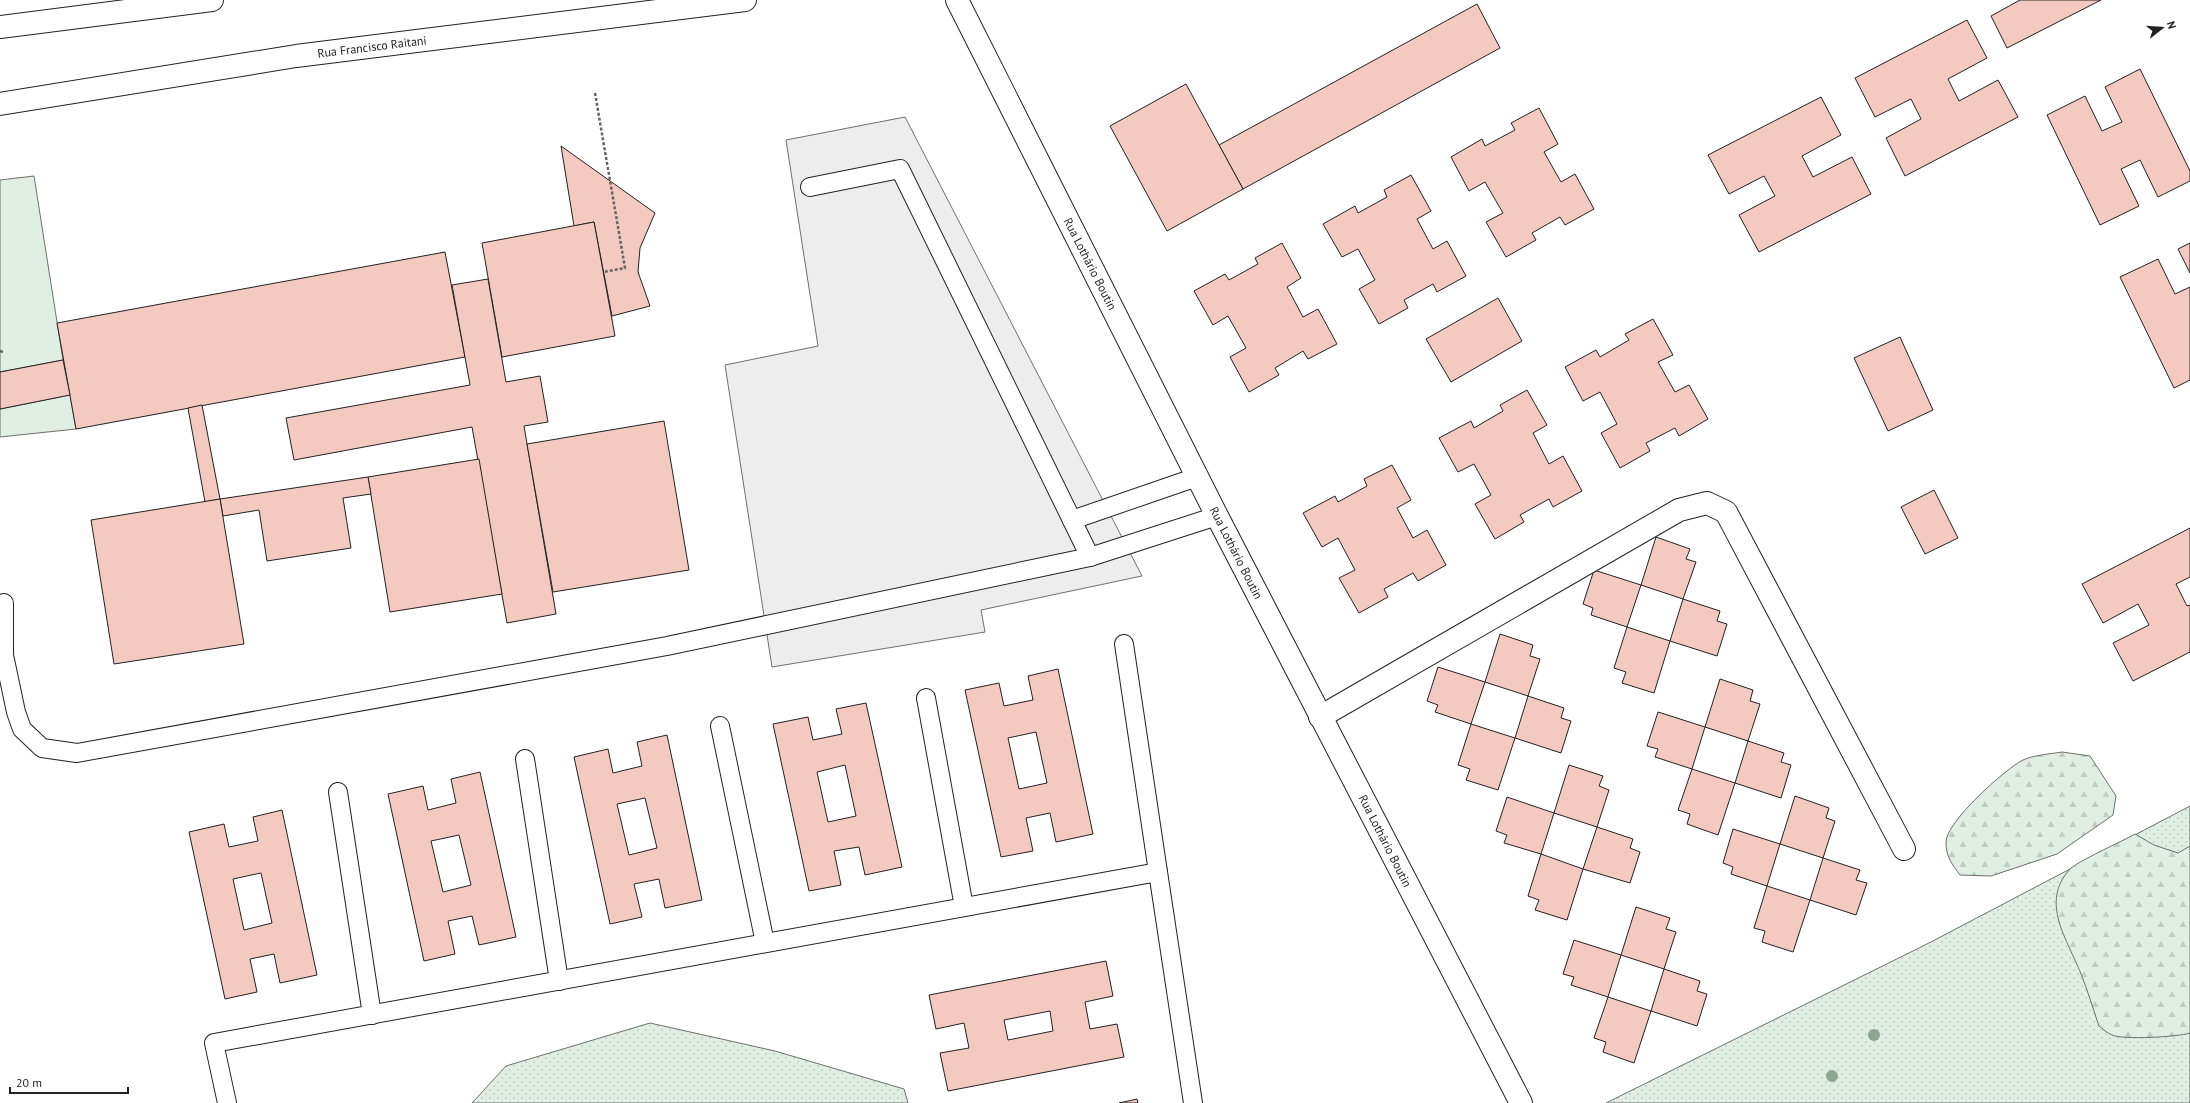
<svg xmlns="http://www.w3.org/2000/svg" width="2190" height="1103" font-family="'PT Sans',sans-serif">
	<defs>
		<pattern id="grass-dots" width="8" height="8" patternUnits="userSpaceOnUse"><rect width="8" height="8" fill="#e0efe3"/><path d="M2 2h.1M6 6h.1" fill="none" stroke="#c0cdc2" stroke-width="1.8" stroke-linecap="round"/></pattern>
		<pattern id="forest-firs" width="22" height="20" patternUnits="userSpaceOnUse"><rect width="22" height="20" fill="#e0efe3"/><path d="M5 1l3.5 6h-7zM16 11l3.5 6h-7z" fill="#c0cdc2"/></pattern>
	</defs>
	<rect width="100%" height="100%" fill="#fff"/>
	<g fill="url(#grass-dots)" stroke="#6f6f6f">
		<polygon points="2190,806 2190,1103 1606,1103 1929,943"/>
		<polygon points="650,1023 775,1051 904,1089 908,1103 472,1103 506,1066"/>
	</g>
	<g fill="url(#forest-firs)" stroke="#6f6f6f">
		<path d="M 2062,752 L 2090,756 L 2116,796 L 2113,815 L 2057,854 L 1991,876 L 1960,875 C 1952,864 1946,857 1946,842 C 1946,822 2005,769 2023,760 C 2034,755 2050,754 2062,752 Z"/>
		<path d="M 2135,834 L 2154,845 L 2178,853 L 2190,846 L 2190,1033 C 2178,1037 2123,1040 2112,1035 C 2107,1033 2103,1029 2099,1026 C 2093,1009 2088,991 2081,974 C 2068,940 2039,903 2070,869 C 2078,861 2123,841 2135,834 Z"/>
	</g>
	<g fill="#e0efe3" stroke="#6f6f6f">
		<polygon points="34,176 63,360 0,372 0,180"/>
		<polygon points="70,395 76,429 0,437 0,409"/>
	</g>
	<polygon fill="#ededed" stroke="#6f6f6f" points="905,117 1142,576 981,610 985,632 772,667 725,365 818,346 786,140"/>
	<g fill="#f3c9c0" stroke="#222" fill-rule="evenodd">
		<polygon points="2020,0 2101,0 2007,48 1991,16"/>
		<polygon points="1477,4 1500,48 1243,189 1219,145"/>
		<polygon points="1967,20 1987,58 1948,79 1959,101 1998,80 2018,117 1905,176 1886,138 1921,119 1911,99 1875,117 1855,78"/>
		<polygon points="2140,69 2190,171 2190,181 2158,197 2140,160 2121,169 2139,206 2100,225 2047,115 2085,96 2102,131 2122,122 2105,87"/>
		<polygon points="1186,84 1243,189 1167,231 1110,126"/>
		<polygon points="1821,97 1841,135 1802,156 1813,177 1852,157 1871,194 1759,252 1739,215 1775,196 1764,176 1729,194 1708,155"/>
		<polygon points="1539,108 1558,144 1544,152 1561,182 1575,174 1594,209 1565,225 1560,217 1532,233 1536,240 1506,257 1486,222 1503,213 1485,182 1469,191 1451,157 1482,139 1485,146 1515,130 1511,123"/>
		<polygon points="561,146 655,213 640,248 638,272 650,306 612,316 594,222 574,226"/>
		<polygon points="1411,175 1431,211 1417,219 1433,249 1447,241 1466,276 1437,292 1433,284 1404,300 1408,308 1379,324 1359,289 1375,280 1358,249 1342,257 1323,224 1355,206 1358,213 1387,197 1384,190"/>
		<polygon points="594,222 615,336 502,357 482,243"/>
		<polygon points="1282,243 1301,278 1287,287 1303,317 1318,309 1337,344 1308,359 1303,351 1275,368 1279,375 1249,392 1230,357 1246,348 1228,316 1213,325 1194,291 1225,274 1229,280 1258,264 1255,258"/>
		<polygon points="2190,243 2190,273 2178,249"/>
		<polygon points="445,252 465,357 76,429 57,323"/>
		<polygon points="2158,259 2175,294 2190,287 2190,380 2174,388 2120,277"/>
		<polygon points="488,279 506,382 540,376 548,422 524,426 556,614 507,623 472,427 294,460 286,418 470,385 452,285"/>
		<polygon points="1498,298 1522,341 1451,382 1426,339"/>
		<polygon points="1653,319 1673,355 1658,362 1675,392 1689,385 1708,419 1679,436 1675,428 1646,443 1650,451 1620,468 1601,433 1617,424 1600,392 1583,401 1565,367 1596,350 1600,357 1629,340 1625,334"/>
		<polygon points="1900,337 1933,410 1888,431 1854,358"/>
		<polygon points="63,360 70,395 0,409 0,372"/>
		<polygon points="1527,390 1547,425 1533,433 1549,464 1563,456 1582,491 1553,507 1549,499 1520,515 1524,522 1495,539 1475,504 1491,495 1474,464 1458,472 1439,438 1471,421 1474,428 1503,411 1500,405"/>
		<polygon points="202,405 220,499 205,502 188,408"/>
		<polygon points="664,421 689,570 553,592 527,444"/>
		<polygon points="479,459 502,594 390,612 368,477"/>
		<polygon points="1392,465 1411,500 1397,508 1413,538 1427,530 1446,565 1418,581 1413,573 1384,589 1388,597 1359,613 1339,578 1355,570 1338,538 1322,547 1303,513 1335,496 1338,502 1367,486 1364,479"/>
		<polygon points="368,477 371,494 343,498 351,548 267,561 259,510 223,516 220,499"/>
		<polygon points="1934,490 1958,538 1925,554 1901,507"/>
		<polygon points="220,499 244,644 114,664 91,520"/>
		<polygon points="2190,528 2190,577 2176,584 2187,606 2190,605 2190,652 2133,681 2113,643 2149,625 2138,604 2103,623 2082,584"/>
		<polygon points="1656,537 1690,549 1686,559 1696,562 1683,599 1641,585"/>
		<polygon points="1594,570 1641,585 1627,627 1591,615 1593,608 1583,604"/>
		<polygon points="1683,599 1720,611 1717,621 1727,624 1717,656 1670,641"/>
		<polygon points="1627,627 1670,641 1654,693 1622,683 1626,672 1614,668"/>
		<polygon points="1500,634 1533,645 1530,656 1540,659 1528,696 1485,682"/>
		<polygon points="1438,667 1485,682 1471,724 1435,712 1438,705 1427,701"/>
		<path d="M 1058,669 L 1093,834 L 1056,842 L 1050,813 L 1026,818 L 1033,851 L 1001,857 L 965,690 L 999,683 L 1004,706 L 1033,700 L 1028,676 ZM 1036,732 L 1047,783 L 1019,789 L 1008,738 Z"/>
		<polygon points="1720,679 1753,690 1750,701 1760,704 1748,741 1705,727"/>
		<polygon points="1528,696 1564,708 1561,718 1571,721 1561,753 1515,738"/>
		<path d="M 866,703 L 902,867 L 865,875 L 859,847 L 834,851 L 841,885 L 809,891 L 773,724 L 808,717 L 813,740 L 842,734 L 836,709 ZM 845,765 L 856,816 L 828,822 L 817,772 Z"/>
		<polygon points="1658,712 1705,727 1692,769 1655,757 1658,749 1647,746"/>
		<polygon points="1471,724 1515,738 1498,790 1466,780 1470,769 1458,765"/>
		<path d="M 667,735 L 702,900 L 665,908 L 659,879 L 634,884 L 642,917 L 610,924 L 574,757 L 608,749 L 613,773 L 642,766 L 637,742 ZM 645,798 L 657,848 L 629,855 L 617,804 Z"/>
		<polygon points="1748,741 1784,753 1781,762 1791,765 1781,798 1735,783"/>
		<polygon points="1569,765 1603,776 1599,786 1609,790 1597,827 1554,813"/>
		<polygon points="1692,769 1735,783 1718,835 1687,824 1690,814 1678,810"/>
		<path d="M 480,772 L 516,937 L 479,945 L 472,916 L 448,921 L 455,954 L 424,961 L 388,794 L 423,786 L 428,810 L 456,803 L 451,779 ZM 459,835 L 471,885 L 443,892 L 431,841 Z"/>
		<polygon points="1795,796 1829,808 1826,818 1835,821 1823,858 1780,844"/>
		<polygon points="1507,797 1554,813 1541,854 1504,843 1507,835 1496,831"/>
		<path d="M 282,810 L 317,975 L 280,983 L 274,954 L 250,959 L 257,992 L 225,999 L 189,832 L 224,824 L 229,847 L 258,841 L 253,817 ZM 261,873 L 272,923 L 244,930 L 233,879 Z"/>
		<polygon points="1597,827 1633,839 1630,848 1640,852 1630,883 1583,869"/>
		<polygon points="1733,829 1780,844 1767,886 1731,874 1733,867 1723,863"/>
		<polygon points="1541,854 1583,869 1567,920 1535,910 1539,900 1528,896"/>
		<polygon points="1823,858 1860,870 1856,880 1867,883 1856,915 1810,900"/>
		<polygon points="1767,886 1810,900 1793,952 1762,942 1765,931 1754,928"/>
		<polygon points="1636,907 1670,918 1666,929 1676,932 1664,969 1621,955"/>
		<polygon points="1574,940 1621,955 1608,997 1571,985 1574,977 1563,974"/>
		<path d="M 1106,961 L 1113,996 L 1085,1002 L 1090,1029 L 1117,1024 L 1124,1057 L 948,1091 L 940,1053 L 969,1048 L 964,1023 L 936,1029 L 929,995 ZM 1050,1011 L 1053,1031 L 1008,1040 L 1004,1020 Z"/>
		<polygon points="1664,969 1700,981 1697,991 1707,994 1697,1026 1651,1011"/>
		<polygon points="1608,997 1651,1011 1634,1063 1603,1052 1606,1042 1594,1038"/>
		<polygon points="1137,1099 1138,1103 1119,1103"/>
	</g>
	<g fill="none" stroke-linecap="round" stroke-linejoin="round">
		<g stroke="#222" stroke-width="20">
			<g id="service">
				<polyline points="1072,520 1197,477"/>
				<polyline points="1090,557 1217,516"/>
				<polyline points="4,603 4,655 16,712 22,729 42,748 77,753 667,646 1090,557 900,169 810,187"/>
				<polyline points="1124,644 1158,872"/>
				<polyline points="926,698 964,907"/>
				<polyline points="720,726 765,943"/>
				<polyline points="525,759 559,981"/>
				<polyline points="338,792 372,1015"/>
				<polyline points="227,1103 214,1043 1158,872 1193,1103"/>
			</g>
		</g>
		<g stroke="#222" stroke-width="24">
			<g id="minor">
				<polyline points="957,0 1217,516 1521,1103"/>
				<polyline points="0,27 212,0"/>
				<polyline points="1320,717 1679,510 1707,503 1726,512 1904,849"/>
			</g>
		</g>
		<g stroke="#222" stroke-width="24">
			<polyline id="primary" points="0,104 296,56 745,0"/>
		</g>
		<g stroke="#646464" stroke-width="2.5" stroke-dasharray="3 2" stroke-linecap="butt">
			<polyline points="595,93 625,268 603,272"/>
			<polyline points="0,351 3,352"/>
		</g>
		<use href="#service" stroke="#fff" stroke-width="18"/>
		<use href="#minor" stroke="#fff" stroke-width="22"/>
		<use href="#primary" stroke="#fff" stroke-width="22"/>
	</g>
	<g fill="#8da692">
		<circle cx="1874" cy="1035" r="6"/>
		<circle cx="1832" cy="1076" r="6"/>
	</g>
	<g text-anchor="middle" stroke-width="3" stroke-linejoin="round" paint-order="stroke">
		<g font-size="12" fill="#222" stroke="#fff">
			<text transform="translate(372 47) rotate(-7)" y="4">Rua Francisco Raitani</text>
			<text transform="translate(1090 264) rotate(63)" y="4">Rua Lothário Boutin</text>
			<text transform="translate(1236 553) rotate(63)" y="4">Rua Lothário Boutin</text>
			<text transform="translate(1385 841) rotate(63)" y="4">Rua Lothário Boutin</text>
		</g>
	</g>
	<g transform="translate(2162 28) rotate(73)" stroke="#ffffff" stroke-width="3" paint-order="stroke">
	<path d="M0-3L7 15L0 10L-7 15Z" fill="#222222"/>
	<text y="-6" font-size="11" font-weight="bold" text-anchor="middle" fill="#222222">N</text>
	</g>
	<path d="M10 1087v6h118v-6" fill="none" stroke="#222222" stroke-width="2"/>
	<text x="16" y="1087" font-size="12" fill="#222222" stroke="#ffffff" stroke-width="3" paint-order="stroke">20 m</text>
</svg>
